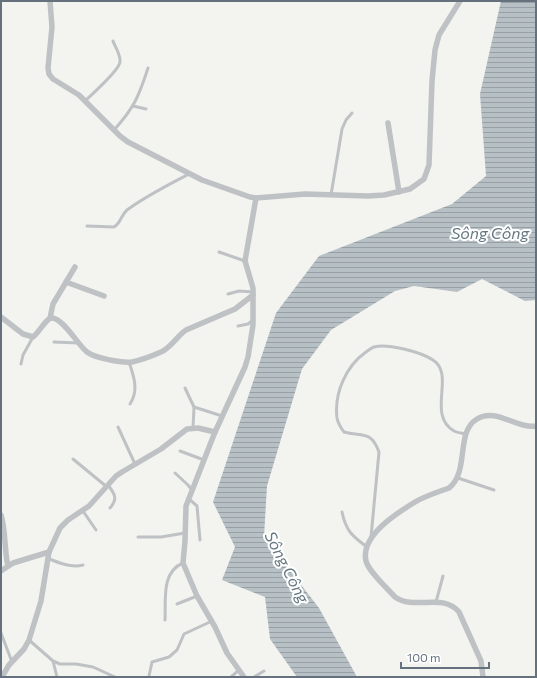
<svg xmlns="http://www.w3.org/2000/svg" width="537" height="678" font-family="Commissioner,sans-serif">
	<defs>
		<pattern id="water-rules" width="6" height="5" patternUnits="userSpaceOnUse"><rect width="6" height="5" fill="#b7c0c5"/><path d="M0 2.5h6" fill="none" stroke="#98a0a5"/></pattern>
	</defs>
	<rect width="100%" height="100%" fill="#f3f3f0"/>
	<polygon fill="url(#water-rules)" points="501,1 536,1 536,300 525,301 482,279 457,292 414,286 395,291 331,330 302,369 267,486 264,537 319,608 357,677 297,677 270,639 265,597 222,580 235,547 213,502 276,313 319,256 452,204 486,176 480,94"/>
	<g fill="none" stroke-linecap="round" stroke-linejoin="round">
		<g stroke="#bfc2c4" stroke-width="3">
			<path d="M 85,101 C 92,94 119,71 120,62 C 121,55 115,47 113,41"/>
			<polyline points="133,106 146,109"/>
			<path d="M 114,130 C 134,108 139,96 148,68"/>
			<polyline points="331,195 342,129 346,120 352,113"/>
			<path d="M 87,226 L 114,227 C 121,223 121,215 127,210 C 146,196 168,185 189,174"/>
			<polyline points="219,252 245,261"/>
			<polyline points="228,294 239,291 253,292"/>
			<polyline points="238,326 248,324 253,320"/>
			<polyline points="54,342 78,343"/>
			<path d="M 129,362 C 134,377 139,390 130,404"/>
			<polyline points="21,364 23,355 33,337"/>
			<polyline points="185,388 194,407 193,428"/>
			<polyline points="194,407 219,415"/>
			<polyline points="118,427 135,464"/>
			<polyline points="180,451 204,460"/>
			<polyline points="73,459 107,487"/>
			<polyline points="175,473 188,485 192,490"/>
			<polyline points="458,478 494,490"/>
			<path d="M 108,485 C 115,494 118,499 110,508"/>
			<polyline points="189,499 197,506 200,540"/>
			<polyline points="83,511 96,530"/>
			<path d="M 342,512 C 346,531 352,536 367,547"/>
			<polyline points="138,537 161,537 185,533"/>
			<path d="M 371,537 L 379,452 C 371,430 362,437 344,432 C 341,428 338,423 337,418 C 334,393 346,366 366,352 C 369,350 371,348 374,347 C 387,343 421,352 433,360 C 456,375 426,414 454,431 C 458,433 462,433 466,434"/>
			<path d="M 47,558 C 59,563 71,568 83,565"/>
			<polyline points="436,602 443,576"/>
			<polyline points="177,604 197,596"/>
			<path d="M 165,620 C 166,600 161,572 183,563"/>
			<polyline points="1,633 12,662"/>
			<polyline points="29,640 53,661 60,664 76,664 93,667 115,677"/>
			<polyline points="53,661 57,677"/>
			<polyline points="149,676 152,662 169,657 177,650 184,634 212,621"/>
			<polyline points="231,677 239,670"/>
			<polyline points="254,677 264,671"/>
		</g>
		<g stroke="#bfc2c4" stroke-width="5.5">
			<polyline points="50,1 52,27 48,68 49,74 53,79 79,95 120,136 128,142 202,180 250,197 256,198 305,194 368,196 384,195 410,189 424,179 429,165 432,81 435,50 439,35 460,1"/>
			<polyline points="388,123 399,192"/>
			<polyline points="66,282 104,296"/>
			<path d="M 1,317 L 23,334 L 33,337 C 39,333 46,318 52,318 C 63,318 78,345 87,352 C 95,358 121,363 132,362 C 141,360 152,356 161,352 C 171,348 177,336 186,330 L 235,309 L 253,295"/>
			<polyline points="50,318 53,304 75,267"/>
			<path d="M 1,515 C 6,531 4,549 8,566"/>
			<polyline points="1,571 13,563 49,552"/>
			<polyline points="2,677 9,665 24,649 29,640 41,601 49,552 60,528 68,520 89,506 116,476 122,472 161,449 187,429 198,428 215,432"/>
			<polyline points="244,677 227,653 215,627 197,596 183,563 185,541 186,506 215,432 245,367 248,357 253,325 253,288 245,261 256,198"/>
			<path d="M 483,677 L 481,661 L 459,612 C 442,592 415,611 395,597 C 387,588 369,572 366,561 C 360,536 397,513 415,502 C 425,496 438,492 449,488 C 470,471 455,432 477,419 C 496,407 516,429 536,426"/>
		</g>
	</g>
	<g text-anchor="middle" stroke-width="4" stroke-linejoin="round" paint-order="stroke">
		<g font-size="16" font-style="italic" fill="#667982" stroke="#fff">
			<text x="490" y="239">Sông Công</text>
			<text transform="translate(287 567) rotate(63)" y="6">Sông Công</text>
		</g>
	</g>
	<rect width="537" height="678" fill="none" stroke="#65717d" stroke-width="4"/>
	<path d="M401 662v6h88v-6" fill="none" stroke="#65717d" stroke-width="2"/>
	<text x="407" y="662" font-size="12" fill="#65717d" stroke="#ffffff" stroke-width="3" paint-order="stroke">100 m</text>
</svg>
